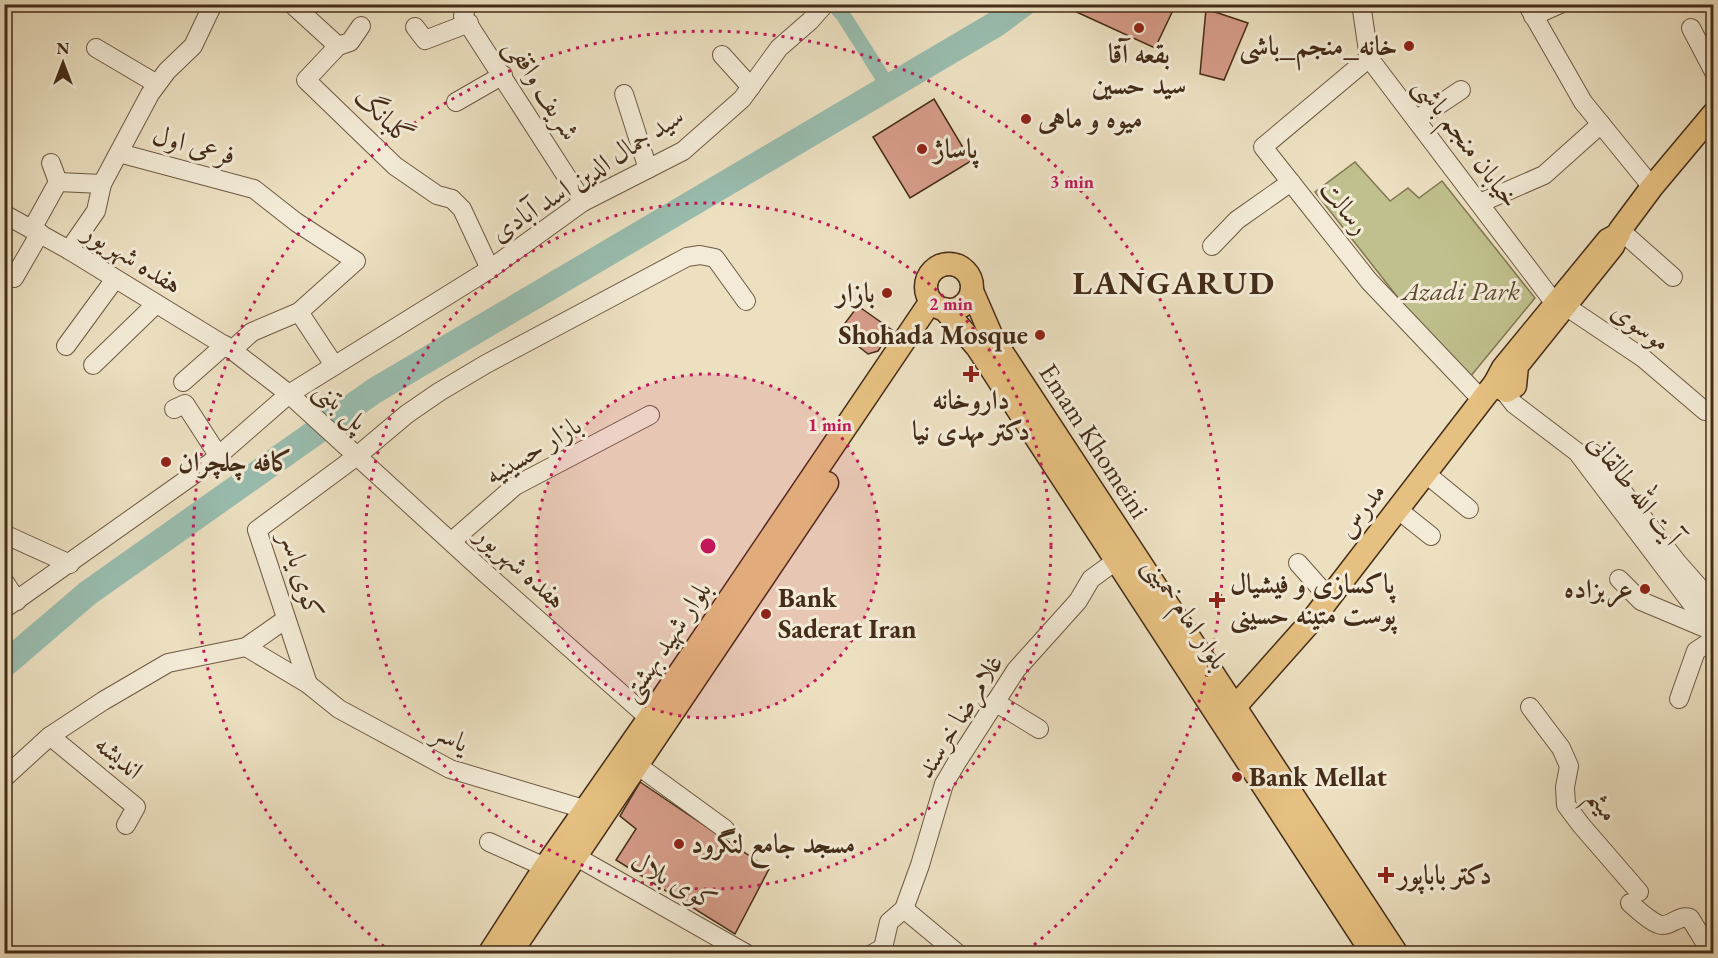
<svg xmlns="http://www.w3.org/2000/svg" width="1718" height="958" font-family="'EB Garamond',Amiri,serif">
	<rect width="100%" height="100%" fill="#ece0c1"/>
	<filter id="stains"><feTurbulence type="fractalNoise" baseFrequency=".00333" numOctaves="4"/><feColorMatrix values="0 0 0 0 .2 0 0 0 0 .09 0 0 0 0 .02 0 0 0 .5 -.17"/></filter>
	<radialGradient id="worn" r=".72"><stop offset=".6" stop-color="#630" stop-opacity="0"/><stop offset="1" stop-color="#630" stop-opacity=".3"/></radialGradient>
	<polygon fill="#bfc08d" stroke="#827652" stroke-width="1.5" points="1355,162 1390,201 1408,188 1419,198 1442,181 1535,298 1465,383 1315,192"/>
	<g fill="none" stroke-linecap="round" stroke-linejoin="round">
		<polyline stroke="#99bdaf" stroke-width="15" points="833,4 843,15 888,86"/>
		<polyline stroke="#99bdaf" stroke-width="26" points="4,665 88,593 374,391 996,24 1023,4"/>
	</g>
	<g fill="#d69c89" stroke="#442c18" stroke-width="1.5">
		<polygon points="1076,4 1176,4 1155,48 1070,9"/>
		<polygon points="1206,9 1248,23 1224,80 1200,74"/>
		<polygon points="934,99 971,161 910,198 873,137"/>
		<polygon points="858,306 892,330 878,351 868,354 839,331"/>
		<polygon points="640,782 769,869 735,934 616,860 636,829 620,816"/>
	</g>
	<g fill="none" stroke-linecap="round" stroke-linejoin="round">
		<g stroke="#6e5942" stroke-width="20">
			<g id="minor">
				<polyline points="292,4 338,46 306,80 395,166 437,195 452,199 462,209 490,269"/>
				<polyline points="468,4 463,16 583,202"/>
				<polyline points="1359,4 1362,10 1369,58 1550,297 1554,304"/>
				<polyline points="1527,4 1583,102 1652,187"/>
				<polyline points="1533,16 1560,4"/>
				<polyline points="415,27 425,40 469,23"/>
				<polyline points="1691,28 1714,72"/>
				<polyline points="338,46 350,42 361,26"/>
				<polyline points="96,48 157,84"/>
				<polyline points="722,55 751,87"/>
				<polyline points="1369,58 1263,147 1369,281 1482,400"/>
				<polyline points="624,94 648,169"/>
				<polyline points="456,102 503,75"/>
				<polyline points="1416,120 1461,90"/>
				<polyline points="119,153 254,189 296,222 356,261 299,312 252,332 232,350"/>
				<polyline points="58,182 102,184"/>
				<polyline points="1480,203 1544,175 1601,124"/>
				<polyline points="4,214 69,250 232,350 289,394 484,572 649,718 663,716"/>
				<polyline points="32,229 58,182 51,163"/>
				<polyline points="1620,230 1673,277"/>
				<polyline points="1212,246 1237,220 1291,182"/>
				<polyline points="69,250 96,211 102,184 150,94 167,71 193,46 213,4"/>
				<polyline points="14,278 40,233"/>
				<polyline points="1564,305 1643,358 1705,411 1714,407"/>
				<polyline points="299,312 334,365"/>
				<polyline points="66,346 115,279"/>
				<polyline points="93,365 156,304"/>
				<polyline points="183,382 225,345"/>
				<polyline points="1503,390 1514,404 1577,452 1714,633"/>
				<polyline points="174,409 185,404 218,455"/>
				<polyline points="1593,453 1677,562 1714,604"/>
				<polyline points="1425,473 1469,509"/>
				<polyline points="1397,509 1431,536"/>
				<polyline points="4,534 70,564"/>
				<polyline points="452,541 515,486 650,415"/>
				<polyline points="1298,563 1329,598"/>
				<polyline points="1619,579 1641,601 1710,630"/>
				<polyline points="4,581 17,601"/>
				<polyline points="4,609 210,463 289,394 490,269 583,202 683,151 742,99 779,48 810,21 825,4"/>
				<polyline points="246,647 308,684 339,709 450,769 584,809"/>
				<polyline points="308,684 257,530 357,456 407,414 439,392 486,364 687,257 700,255 715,258 746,301"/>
				<polyline points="1679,699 1696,651 1714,639"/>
				<polyline points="995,702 1039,729"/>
				<polyline points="1530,707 1561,748 1569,766 1565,787 1566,805 1581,825 1639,892"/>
				<polyline points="50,736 136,807 126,825"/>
				<polyline points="637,765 725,829"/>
				<polyline points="4,778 50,736 103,701 168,663 246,647 286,619"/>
				<polyline points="489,842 545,867"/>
				<polyline points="575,856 747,954"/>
				<path d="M 1630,903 C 1638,910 1648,920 1658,924 C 1669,929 1678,914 1690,918 L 1710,951"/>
				<polyline points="904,909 957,953"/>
				<polyline points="872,954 883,948 889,922 904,909 920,865 944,784 957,762 1016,670 1078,601 1091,579 1117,560"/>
			</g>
		</g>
		<g stroke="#442c18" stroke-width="25">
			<g id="major">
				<polyline points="1619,234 1608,240 1503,368 1495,383 1502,389 1507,391 1515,386 1517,366 1613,246 1620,230 1652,187 1714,113"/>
				<circle cx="949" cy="287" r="23"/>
				<polyline points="972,291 992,337 1397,954"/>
				<polyline points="944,309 977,347 1373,954"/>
				<polyline points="1225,718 1313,619 1495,383"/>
				<polyline points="489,954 545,867 649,718 931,301"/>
				<polyline points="510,954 827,483"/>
			</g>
		</g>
		<use href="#minor" stroke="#f3ebd7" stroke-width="18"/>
		<use href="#major" stroke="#e6c080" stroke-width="22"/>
	</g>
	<circle cx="708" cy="546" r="172" fill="#c2185b" fill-opacity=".12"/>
	<g fill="none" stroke="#c2185b" stroke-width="3" stroke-dasharray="3 6">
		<circle cx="708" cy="546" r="172"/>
		<circle cx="708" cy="546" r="343"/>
		<path d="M391 952A515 515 0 1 1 1025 952"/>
	</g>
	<g fill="#8f2418" stroke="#f3ebd7" stroke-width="2">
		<circle cx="1139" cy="28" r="6"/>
		<circle cx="1409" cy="46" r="6"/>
		<circle cx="1026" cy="119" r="6"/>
		<circle cx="922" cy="149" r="6"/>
		<circle cx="887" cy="293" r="6"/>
		<circle cx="1040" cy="335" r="6"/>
		<path d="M968 365h6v6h6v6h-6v6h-6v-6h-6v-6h6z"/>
		<circle cx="166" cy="462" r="6"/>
		<circle cx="1645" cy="589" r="6"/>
		<path d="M1214 591h6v6h6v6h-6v6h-6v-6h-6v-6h6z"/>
		<circle cx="766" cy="614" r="6"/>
		<circle cx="1237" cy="777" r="6"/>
		<circle cx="679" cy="844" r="6"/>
		<path d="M1383 866h6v6h6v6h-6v6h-6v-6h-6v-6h6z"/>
	</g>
	<g text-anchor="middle" stroke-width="6" stroke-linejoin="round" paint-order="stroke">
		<g font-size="27" font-weight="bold" fill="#442c18" stroke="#f3ebd7" text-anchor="start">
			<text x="1397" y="55" text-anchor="end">خانه_منجم_باشی</text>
			<text x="1139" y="63" text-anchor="middle">بقعه آقا<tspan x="1139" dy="31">سید حسین</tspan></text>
			<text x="1038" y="128">میوه و ماهی</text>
			<text x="934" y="158">پاساژ</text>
			<text x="875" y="302" text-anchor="end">بازار</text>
			<text x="1028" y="344" text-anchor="end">Shohada Mosque</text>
			<text x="971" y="409" text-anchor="middle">داروخانه<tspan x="971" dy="31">دکتر مهدی نیا</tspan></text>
			<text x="178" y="471">کافه چلچران</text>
			<text x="1230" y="593">پاکسازی و فیشیال<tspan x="1230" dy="31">پوست متینه حسینی</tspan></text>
			<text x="1633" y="598" text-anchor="end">عربزاده</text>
			<text x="778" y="607">Bank<tspan x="778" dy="31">Saderat Iran</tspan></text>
			<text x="1249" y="786">Bank Mellat</text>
			<text x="691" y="853">مسجد جامع لنگرود</text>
			<text x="1398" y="884">دکتر باباپور</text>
		</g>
		<g font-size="27" fill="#442c18" stroke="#f3ebd7">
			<text transform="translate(543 89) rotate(58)" y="9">شریف واقفی</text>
			<text transform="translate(384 116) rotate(44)" y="9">گلبانگ</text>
			<text transform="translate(1467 142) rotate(53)" y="9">خیابان منجم باشی</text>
			<text transform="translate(194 145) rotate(15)" y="9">فرعی اول</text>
			<text transform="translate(587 174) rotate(-33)" y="9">سید جمال الدین اسد آبادی</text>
			<text transform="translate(1345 207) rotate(51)" y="9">رسالت</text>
			<text transform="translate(133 258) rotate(32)" y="9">هفده شهریور</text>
			<text transform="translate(1641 326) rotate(36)" y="9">موسوی</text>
			<text transform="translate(341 405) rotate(42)" y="9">پل بتنی</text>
			<text transform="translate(1094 441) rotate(57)" y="9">Emam Khomeini</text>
			<text transform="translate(533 450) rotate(-31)" y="9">بازار حسینیه</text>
			<text transform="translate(1635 489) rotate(52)" y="9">آیت الله طالقانی</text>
			<text transform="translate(1361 510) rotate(-52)" y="9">مدرس</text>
			<text transform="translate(521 567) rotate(42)" y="9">هفده شهریور</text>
			<text transform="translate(302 575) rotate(73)" y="9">کوی یاسر</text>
			<text transform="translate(1186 613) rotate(56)" y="9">بلوار امام خمینی</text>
			<text transform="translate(666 641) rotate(-56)" y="9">بلوار شهید بهشتی</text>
			<text transform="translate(959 716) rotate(-58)" y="9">غلامرضا خرسند</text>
			<text transform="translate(451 737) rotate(25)" y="9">یاسر</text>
			<text transform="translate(119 757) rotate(40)" y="9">اندیشه</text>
			<text transform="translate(1604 805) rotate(58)" y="9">میثم</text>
			<text transform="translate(674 881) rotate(29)" y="9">کوی بلال</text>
		</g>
		<g font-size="27" font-style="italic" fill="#5d4a2f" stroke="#f3ebd7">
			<text x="1461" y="300">Azadi Park</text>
		</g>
		<g font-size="33" font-weight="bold" letter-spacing="1.5" fill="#442c18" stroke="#f3ebd7">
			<text x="1174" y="294">LANGARUD</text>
		</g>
	</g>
	<circle cx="708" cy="546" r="9" fill="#c2185b" stroke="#f3ebd7" stroke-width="3"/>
	<g font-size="18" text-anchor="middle" font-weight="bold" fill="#c2185b" stroke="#f3ebd7" stroke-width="6" stroke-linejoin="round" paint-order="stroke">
		<text x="1072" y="188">3 min</text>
		<text x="951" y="310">2 min</text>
		<text x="830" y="431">1 min</text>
	</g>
	<rect width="1718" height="958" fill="none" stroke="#ece0c1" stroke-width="24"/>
	<rect x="6" y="6" width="1706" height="946" fill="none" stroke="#442c18" stroke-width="3"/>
	<rect x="12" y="12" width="1694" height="934" fill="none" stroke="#442c18" stroke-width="1.5"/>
	<g transform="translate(63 63)" stroke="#f3ebd7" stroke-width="4.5" paint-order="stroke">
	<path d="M0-4.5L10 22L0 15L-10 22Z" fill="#442c18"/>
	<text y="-9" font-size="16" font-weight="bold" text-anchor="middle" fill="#442c18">N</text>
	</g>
	<rect width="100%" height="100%" filter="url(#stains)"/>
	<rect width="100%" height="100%" fill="url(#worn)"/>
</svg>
